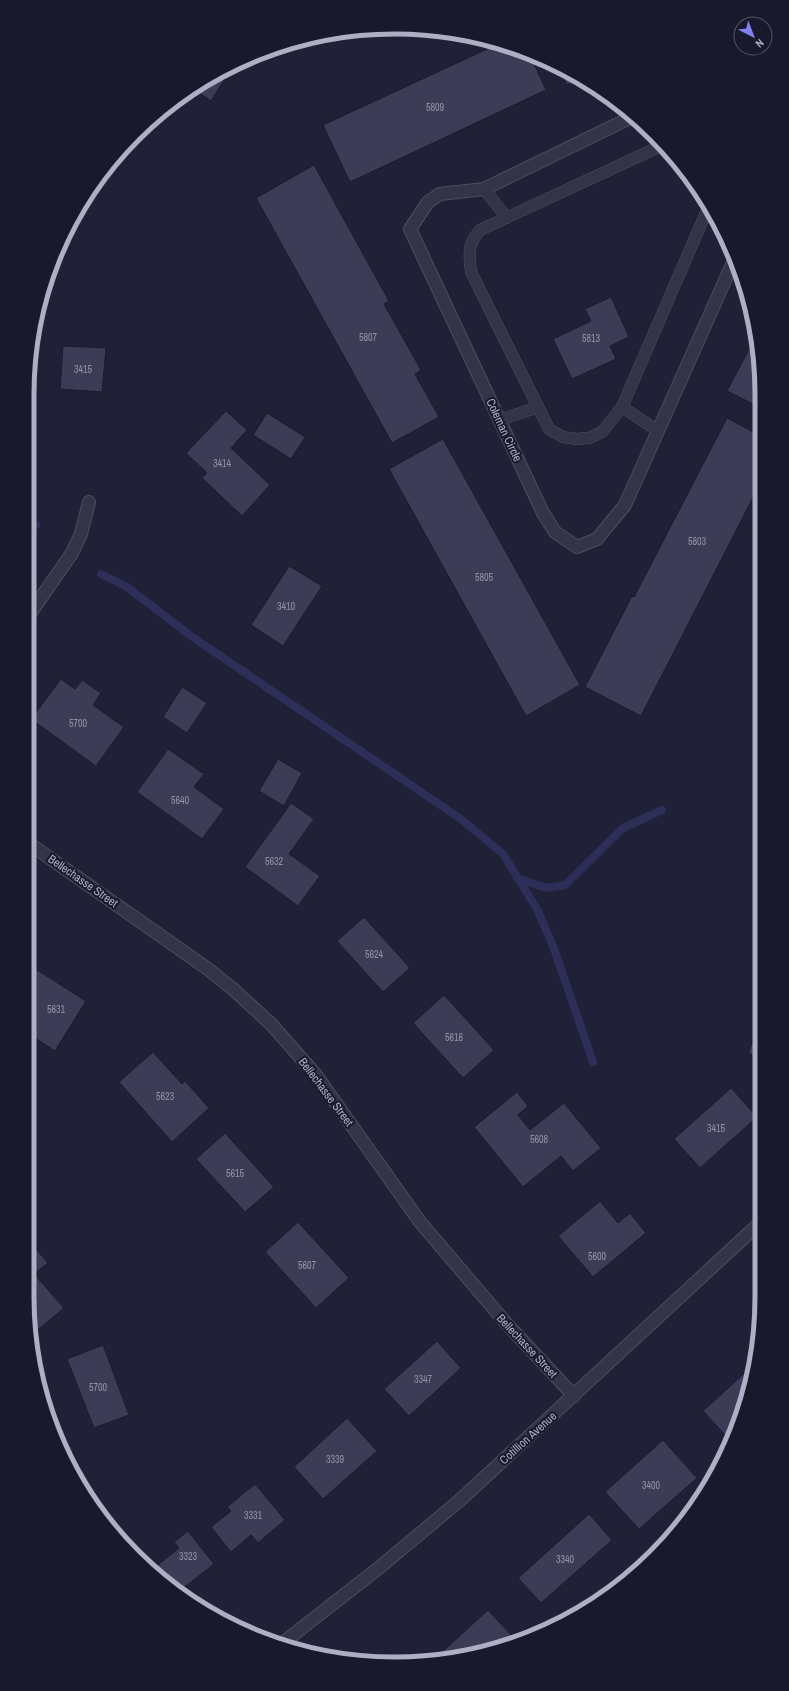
<svg xmlns="http://www.w3.org/2000/svg" width="789" height="1691" font-family="'Archivo Narrow',sans-serif">
	<rect width="100%" height="100%" fill="#202137"/>
	<g fill="none" stroke-linecap="round" stroke-linejoin="round">
		<g stroke="#2e2f58" stroke-width="8">
			<polyline points="27,518 36,525"/>
			<polyline points="101,574 127,587 191,636 461,819 503,854 537,909 553,946 593,1062"/>
			<polyline points="517,878 546,888 565,885 623,828 662,810"/>
		</g>
	</g>
	<g fill="#3c3c57" stroke="#1b1b2e">
		<polygon points="498,44 529,53 546,90 350,182 323,125"/>
		<polygon points="233,66 211,101 192,88"/>
		<polygon points="559,69 578,80 567,85"/>
		<polygon points="314,165 389,301 384,304 421,370 415,374 439,417 392,443 256,198"/>
		<polygon points="611,297 629,337 610,346 616,359 572,379 553,339 591,321 585,309"/>
		<polygon points="756,336 759,346 759,407 727,391"/>
		<polygon points="63,346 106,348 102,392 60,389"/>
		<polygon points="226,411 247,430 231,448 270,485 242,516 202,478 207,473 186,453"/>
		<polygon points="267,413 305,437 291,459 253,435"/>
		<polygon points="727,418 759,435 759,486 641,716 585,687 632,596 634,597"/>
		<polygon points="443,439 580,685 526,716 389,469"/>
		<polygon points="289,566 322,586 283,646 251,625"/>
		<polygon points="61,679 75,689 82,680 101,693 93,705 124,727 96,766 31,719"/>
		<polygon points="182,687 207,703 187,733 163,717"/>
		<polygon points="168,749 204,774 194,787 224,809 202,839 137,792"/>
		<polygon points="278,759 302,773 284,806 259,791"/>
		<polygon points="291,803 314,819 289,854 320,876 298,906 245,867"/>
		<polygon points="364,917 410,968 383,992 337,941"/>
		<polygon points="34,968 86,1001 55,1051 27,1033 27,1020 33,1011 27,1007 27,979"/>
		<polygon points="444,995 494,1050 463,1078 413,1023"/>
		<polygon points="761,1023 761,1059 748,1053"/>
		<polygon points="153,1052 182,1084 185,1081 209,1108 172,1142 119,1082"/>
		<polygon points="731,1088 757,1117 700,1168 674,1139"/>
		<polygon points="517,1092 528,1106 518,1115 530,1130 564,1103 601,1148 573,1171 561,1156 523,1187 474,1127"/>
		<polygon points="225,1133 274,1187 245,1212 196,1159"/>
		<polygon points="600,1201 618,1223 630,1213 646,1233 593,1277 558,1236"/>
		<polygon points="298,1222 349,1278 316,1308 265,1252"/>
		<polygon points="36,1249 48,1263 34,1274 64,1308 33,1334 27,1296 27,1257"/>
		<polygon points="437,1341 461,1368 409,1416 384,1389"/>
		<polygon points="103,1345 129,1415 94,1428 67,1359"/>
		<polygon points="748,1370 753,1375 735,1433 729,1439 703,1411"/>
		<polygon points="347,1418 377,1451 323,1499 294,1467"/>
		<polygon points="663,1440 697,1478 639,1529 605,1492"/>
		<polygon points="255,1484 285,1520 258,1543 251,1535 231,1552 211,1527 231,1511 227,1507"/>
		<polygon points="589,1514 612,1540 541,1603 518,1578"/>
		<polygon points="188,1531 214,1564 181,1590 154,1568 179,1548 174,1542"/>
		<polygon points="488,1610 512,1636 505,1642 466,1657 446,1659 441,1653"/>
	</g>
	<g fill="none" stroke-linecap="round" stroke-linejoin="round">
		<g stroke="#4e4e62" stroke-width="12">
			<g id="lane">
				<path d="M 661,146 L 480,230 C 467,246 469,252 471,272 L 549,429 L 563,437 L 576,439 L 589,438 L 602,432 L 622,407 L 708,208"/>
				<polyline points="484,189 507,218"/>
				<polyline points="622,407 658,431"/>
				<polyline points="500,420 538,407"/>
			</g>
		</g>
		<g stroke="#4e4e62" stroke-width="14">
			<g id="street">
				<polyline points="632,117 484,189 440,194 428,202 410,229 543,513 555,532 577,547 597,539 625,505 735,258"/>
				<polyline points="27,618 72,553 81,534 89,502"/>
				<polyline points="27,842 208,969 234,990 271,1024 316,1075 420,1222 506,1323 574,1396"/>
				<polyline points="284,1642 380,1567 459,1501 762,1221"/>
			</g>
		</g>
		<use href="#lane" stroke="#333447" stroke-width="11"/>
		<use href="#street" stroke="#333447" stroke-width="12"/>
	</g>
	<g text-anchor="middle" stroke-width="4" stroke-linejoin="round" paint-order="stroke">
		<g font-size="10" fill="#9292a9">
			<text x="435" y="111">5809</text>
			<text x="368" y="341">5807</text>
			<text x="591" y="342">5813</text>
			<text x="83" y="373">3415</text>
			<text x="222" y="467">3414</text>
			<text x="697" y="545">5803</text>
			<text x="484" y="581">5805</text>
			<text x="286" y="610">3410</text>
			<text x="78" y="727">5700</text>
			<text x="180" y="804">5640</text>
			<text x="274" y="865">5632</text>
			<text x="374" y="958">5624</text>
			<text x="56" y="1013">5631</text>
			<text x="454" y="1041">5616</text>
			<text x="165" y="1100">5623</text>
			<text x="716" y="1132">3415</text>
			<text x="539" y="1143">5608</text>
			<text x="235" y="1177">5615</text>
			<text x="597" y="1260">5600</text>
			<text x="307" y="1269">5607</text>
			<text x="423" y="1383">3347</text>
			<text x="98" y="1391">5700</text>
			<text x="335" y="1463">3339</text>
			<text x="651" y="1489">3400</text>
			<text x="253" y="1519">3331</text>
			<text x="188" y="1560">3323</text>
			<text x="565" y="1563">3340</text>
		</g>
		<g font-size="12" fill="#aeaec4" stroke="#19192c">
			<text transform="translate(504 430) rotate(65)" y="4">Coleman Circle</text>
			<text transform="translate(83 881) rotate(35)" y="4">Bellechasse Street</text>
			<text transform="translate(326 1092) rotate(53)" y="4">Bellechasse Street</text>
			<text transform="translate(527 1346) rotate(47)" y="4">Bellechasse Street</text>
			<text transform="translate(528 1438) rotate(-42)" y="4">Cotillion Avenue</text>
		</g>
	</g>
	<path d="M0 0H789V1691H0ZM394 34H395A360 360 0 0 1 755 394V1297A360 360 0 0 1 395 1657H394A360 360 0 0 1 34 1297V394A360 360 0 0 1 394 34Z" fill="#19192c" fill-rule="evenodd"/>
	<path fill="none" stroke="#aeaec4" stroke-width="5" d="M394 34H395A360 360 0 0 1 755 394V1297A360 360 0 0 1 395 1657H394A360 360 0 0 1 34 1297V394A360 360 0 0 1 394 34Z"/>
	<g transform="translate(753 36) rotate(138)"><circle r="19" fill="#19192c" stroke="#555569"/>
	<path d="M0-3L7 15L0 10L-7 15Z" fill="#8280f7"/>
	<text y="-6" font-size="11" font-weight="bold" text-anchor="middle" fill="#aeaec4">N</text>
	</g>
</svg>
